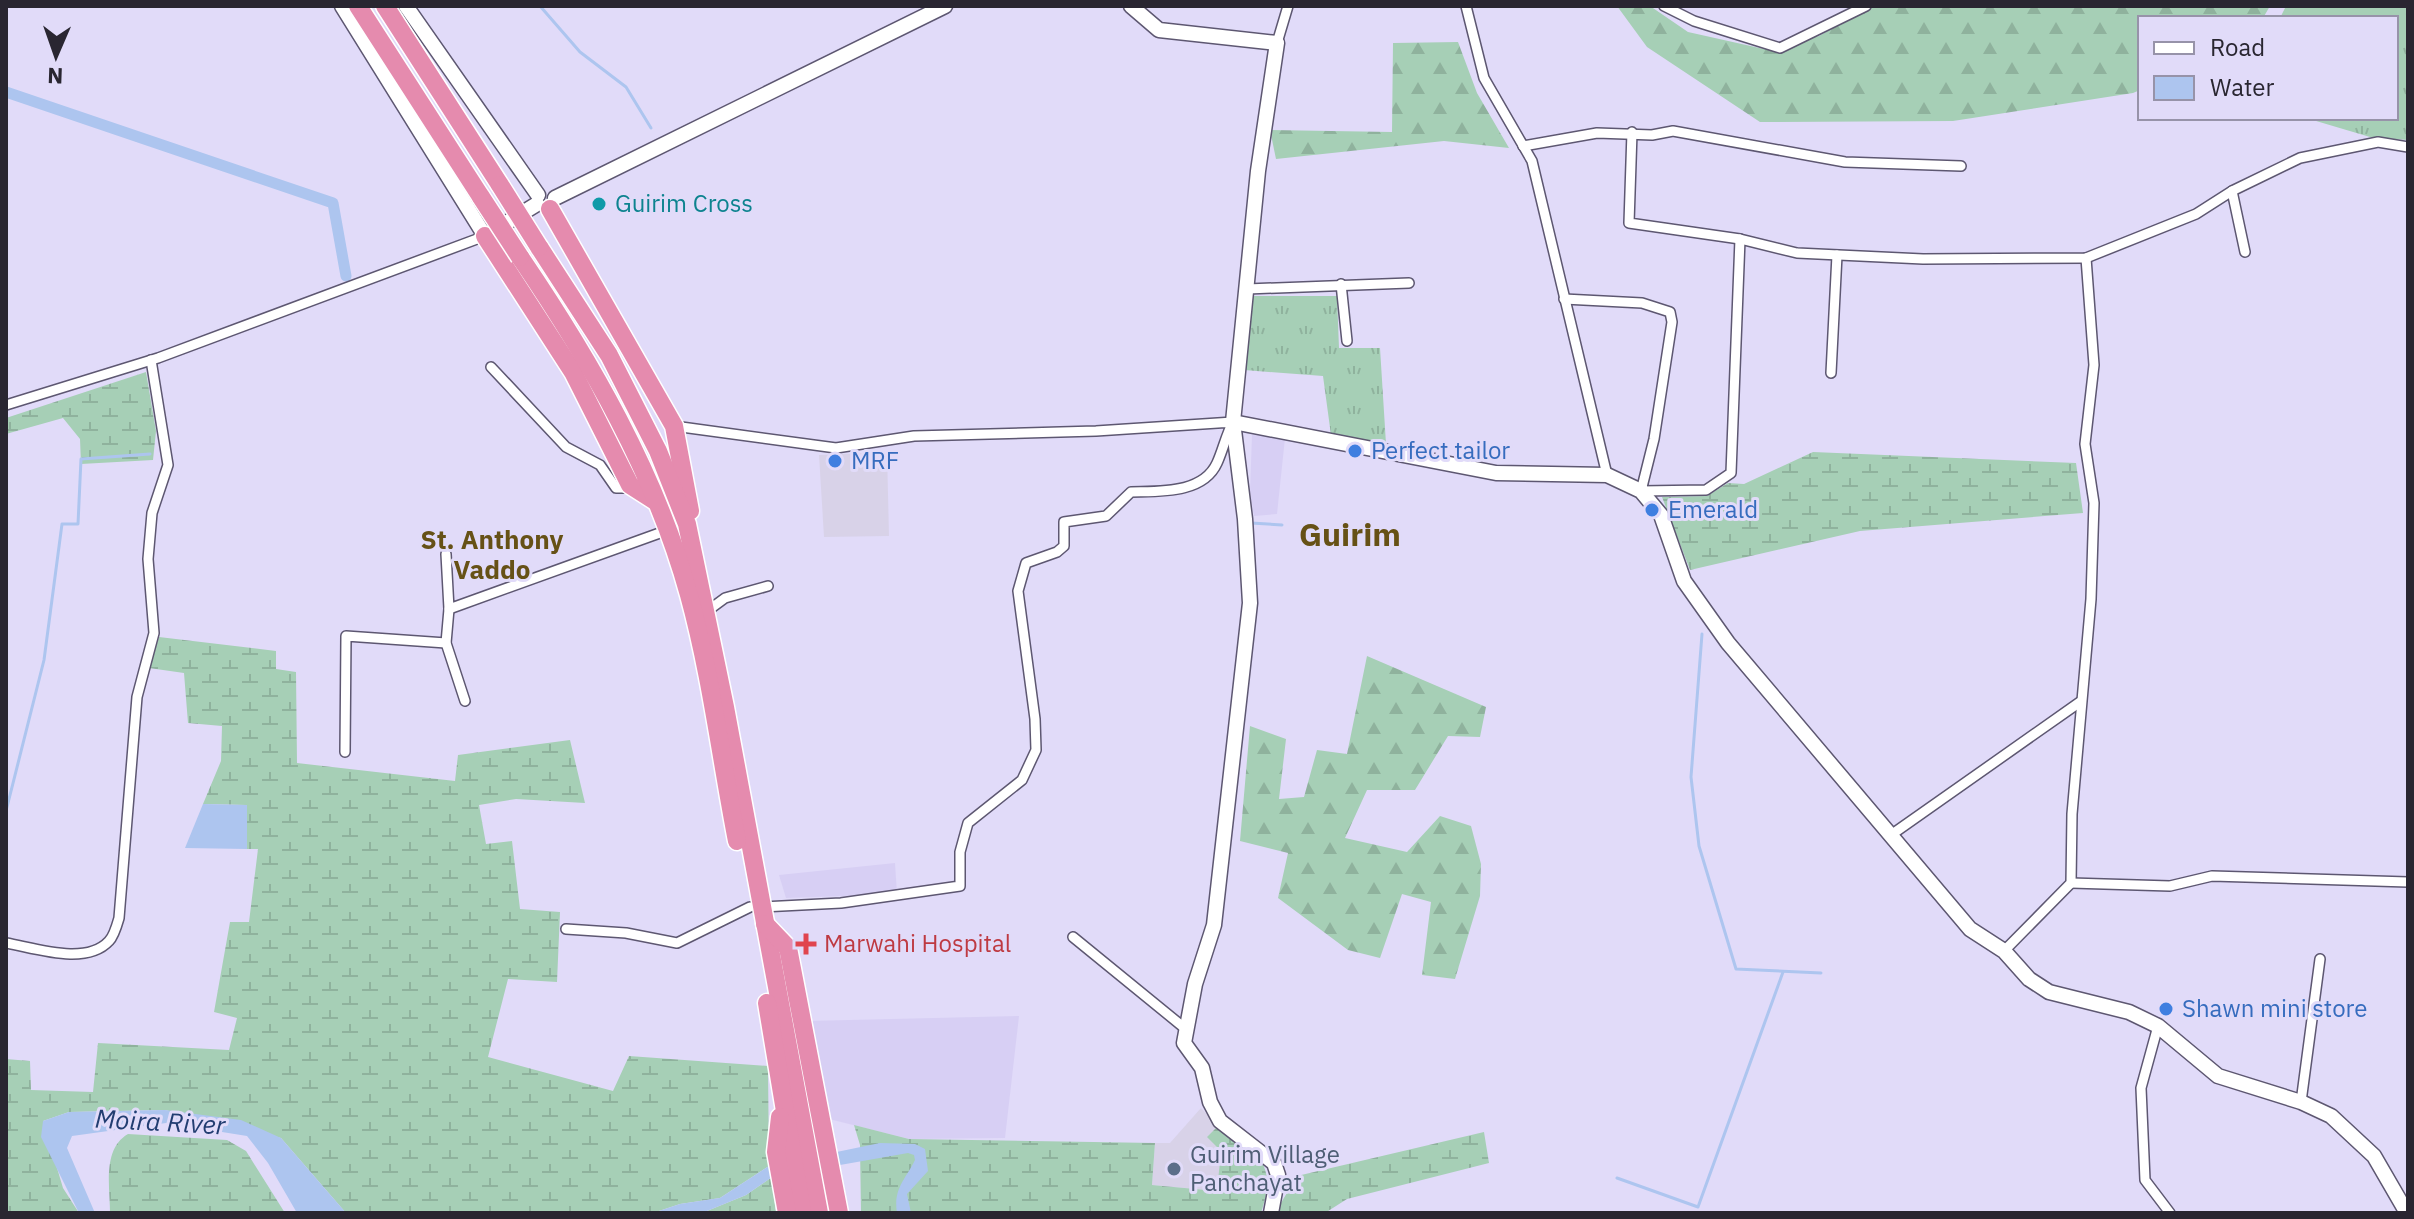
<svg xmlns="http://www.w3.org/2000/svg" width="2414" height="1219" font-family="'IBM Plex Sans',sans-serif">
	<defs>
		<pattern id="grass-tufts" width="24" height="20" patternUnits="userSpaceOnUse" patternTransform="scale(2)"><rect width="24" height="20" fill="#a6cfb6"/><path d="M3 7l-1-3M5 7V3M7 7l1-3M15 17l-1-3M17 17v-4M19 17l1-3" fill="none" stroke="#8fb29d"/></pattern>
		<pattern id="forest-firs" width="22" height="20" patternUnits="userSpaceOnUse" patternTransform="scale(2)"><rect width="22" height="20" fill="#a6cfb6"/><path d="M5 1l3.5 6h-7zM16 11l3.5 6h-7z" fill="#8fb29d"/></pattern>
		<pattern id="wetland-marsh" width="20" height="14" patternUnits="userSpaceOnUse" patternTransform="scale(2)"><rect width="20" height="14" fill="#a6cfb6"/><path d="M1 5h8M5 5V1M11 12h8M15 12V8" fill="none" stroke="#8fb29d"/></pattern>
	</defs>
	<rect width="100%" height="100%" fill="#e1dbf9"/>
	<g fill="#d8d2e8">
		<polygon points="887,452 889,536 824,537 819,455"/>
		<polygon points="1201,1108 1218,1126 1221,1151 1218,1191 1152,1185 1155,1143 1170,1143"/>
	</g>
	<g fill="#d7cff4">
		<polygon points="1252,435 1285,438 1277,514 1254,516 1250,493"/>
		<polygon points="895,863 897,894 786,898 779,875"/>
		<polygon points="1019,1016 1005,1138 909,1139 825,1118 807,1021"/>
	</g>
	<g fill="url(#grass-tufts)">
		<polygon points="2286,6 2408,6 2408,140 2370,137 2306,118 2396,118 2396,18 2280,18"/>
		<polygon points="1253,296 1337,296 1339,348 1380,348 1386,444 1331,435 1323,376 1244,370"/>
	</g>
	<g fill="url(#forest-firs)">
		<polygon points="1617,6 1650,6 1688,32 1764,49 1819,36 1872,6 2270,6 2263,18 2140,18 2140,90 2133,93 1953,121 1760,122 1647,47"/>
		<polygon points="1458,42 1477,93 1509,148 1444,141 1276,159 1270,130 1392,132 1393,43"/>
		<polygon points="1367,656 1486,707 1480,737 1448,736 1415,790 1367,790 1345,838 1407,852 1440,816 1471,826 1481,864 1480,896 1455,979 1422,975 1431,902 1402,894 1380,958 1348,950 1278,898 1288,853 1240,841 1250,726 1286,739 1279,799 1304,797 1317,750 1347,754"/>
	</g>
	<g fill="url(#wetland-marsh)">
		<polygon points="146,372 156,431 153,460 81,464 80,439 63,418 6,434 6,418"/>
		<polygon points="1813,452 2076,463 2083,513 1860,531 1690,570 1662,497 1707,496 1728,483 1744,484"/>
		<polygon points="159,637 276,651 276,669 296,672 297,763 455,781 458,755 570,740 585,803 516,799 479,805 486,844 512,841 520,909 560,912 557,982 508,979 488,1057 613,1091 629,1056 768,1066 769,1166 720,1198 680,1204 653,1213 346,1213 281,1138 165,1110 69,1112 43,1121 63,1188 79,1213 6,1213 6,1059 30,1061 31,1090 93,1092 98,1043 229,1050 237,1018 214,1012 230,922 249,922 258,849 247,849 246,805 203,804 221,761 222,726 188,723 184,673 149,668"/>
		<path d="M 854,1125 L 909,1139 L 1155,1143 L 1152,1185 L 1217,1191 L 1221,1151 L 1207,1137 L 1218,1126 C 1258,1155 1278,1161 1261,1213 L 861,1213 L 860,1145 Z"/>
		<polygon points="1484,1132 1489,1163 1347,1199 1325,1213 1275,1213 1297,1176"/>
		<path d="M 128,1134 L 227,1140 L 246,1151 L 285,1213 L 110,1213 C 110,1187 102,1149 128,1134 Z"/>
		<polygon points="772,1177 776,1213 702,1213 746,1195"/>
	</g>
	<polygon fill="#a6cfb6" points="2299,6 2408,6 2408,8 2396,41 2396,18 2295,18"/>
	<g fill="#adc5ef">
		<polygon points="203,804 247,805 247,849 185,848"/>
		<polygon points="165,1110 241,1120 281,1138 346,1213 297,1213 268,1163 247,1136 166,1123 72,1136 67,1148 95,1213 79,1213 41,1137 43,1121 69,1112"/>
		<path d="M 880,1143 L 915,1144 L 925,1149 L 928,1171 L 907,1194 L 911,1213 L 897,1213 C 893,1189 905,1180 915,1160 L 914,1155 L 908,1153 L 772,1177 L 746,1195 L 702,1213 L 653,1213 L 680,1204 L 720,1198 L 769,1166 Z"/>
	</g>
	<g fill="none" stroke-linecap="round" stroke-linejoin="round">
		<g stroke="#adc5ef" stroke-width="3">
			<polyline points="540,6 580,52 626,87 651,128"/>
			<polyline points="1251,523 1282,525"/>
			<polyline points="1702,634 1691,777 1699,846 1736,969 1821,973"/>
			<polyline points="6,811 44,660 62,524 78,524 81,459 150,454"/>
			<polyline points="1617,1178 1698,1207 1783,972"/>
			<polyline points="735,1191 756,1178"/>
		</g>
		<polyline stroke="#adc5ef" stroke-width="11" points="6,92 333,203 346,276"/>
		<g stroke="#5d5771" stroke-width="12">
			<g id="street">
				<polyline points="1466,6 1484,78 1532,161 1607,475"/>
				<polyline points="1664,6 1694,21 1780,48 1866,6"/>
				<polyline points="1277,43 1288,6"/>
				<polyline points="1632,132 1629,223 1740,239 1797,253 1923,259 2086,258 2196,214 2232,191 2300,158 2378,142 2408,147"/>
				<polyline points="1523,146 1597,133 1652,135 1673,131 1845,162 1961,166"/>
				<polyline points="2232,191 2245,252"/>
				<polyline points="1341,284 1347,341"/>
				<polyline points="1247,289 1409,283"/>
				<polyline points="1564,299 1642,303 1670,312 1672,322 1654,439 1641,491 1706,490 1731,473 1740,239"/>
				<polyline points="491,367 566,447 600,465 616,488 632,488"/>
				<polyline points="1831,373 1837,255"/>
				<polyline points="6,405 158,358 485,236"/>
				<path d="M 674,426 L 836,448 L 914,436 L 1096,431 L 1233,422 C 1226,435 1223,450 1217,463 C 1203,494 1159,491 1131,492 L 1106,516 L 1064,522 L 1064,546 L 1057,552 L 1026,563 L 1018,591 L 1035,719 L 1036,750 L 1022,780 L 968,823 L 960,852 L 960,886 L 841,903 L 762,907"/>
				<polyline points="446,554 449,609 668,530"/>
				<polyline points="449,609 446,643 465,701"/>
				<polyline points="706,612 725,598 768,586"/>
				<polyline points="345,752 346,636 446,643"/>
				<polyline points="1891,835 2080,702"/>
				<polyline points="2071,883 2170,886 2212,876 2408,882"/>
				<polyline points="566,929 626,933 677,943 750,907"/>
				<polyline points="1073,937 1187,1030"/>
				<path d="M 6,943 C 35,948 86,966 109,941 C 114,936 117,925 119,918 L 137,697 L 154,633 L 148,559 L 152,513 L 168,465 L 151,360"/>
				<polyline points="2004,951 2071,883 2072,814 2091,599 2094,503 2085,444 2094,365 2086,258"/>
				<polyline points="2158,1026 2141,1088 2145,1180 2170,1213"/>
				<polyline points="2301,1102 2320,959"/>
			</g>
		</g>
		<g stroke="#5d5771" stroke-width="17">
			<g id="secondary">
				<polyline points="342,6 485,236 537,204"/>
				<polyline points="406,6 538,195"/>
				<polyline points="1131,6 1159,30 1277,43 1258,171 1233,422 1245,519 1250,603 1214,925 1195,984 1184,1043 1202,1068 1210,1102 1220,1121 1274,1163 1278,1175 1271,1213"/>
				<polyline points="555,198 945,6"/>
				<polyline points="1233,422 1496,473 1607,475 1641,491 1661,515 1684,581 1728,643 1970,929 2004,951 2029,979 2049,992 2129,1012 2158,1026 2218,1076 2301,1102 2331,1116 2374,1156 2407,1213"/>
			</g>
		</g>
		<g stroke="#fff" stroke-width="21">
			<g id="highway">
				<polyline points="358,6 481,197"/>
				<polyline points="385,6 500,185"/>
				<polyline points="550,209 674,426 690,511"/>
				<polyline points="485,236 573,372 630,485 655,501"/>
				<polyline points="539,247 609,355 658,451 687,524 725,707 819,1213"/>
				<path d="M 520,257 C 590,360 656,474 689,595 C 711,675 721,759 737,841"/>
				<polyline points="765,924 788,948 839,1213"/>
				<polyline points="767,1003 802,1213"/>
				<polyline points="780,1117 776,1152 787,1213"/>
			</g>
		</g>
		<use href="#street" stroke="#fff" stroke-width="9"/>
		<use href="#secondary" stroke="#fff" stroke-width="14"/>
		<use href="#highway" stroke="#e58bae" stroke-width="18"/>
		<g stroke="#fff" stroke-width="21" stroke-linecap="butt">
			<g id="highway-bridge">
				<polyline points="500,185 539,247"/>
				<polyline points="481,197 520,257"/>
			</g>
		</g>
		<use href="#highway-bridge" stroke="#e58bae" stroke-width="18"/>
	</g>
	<circle fill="#0f9aa8" stroke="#e1dbf9" stroke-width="3" cx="599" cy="204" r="8"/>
	<g fill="#3f7fe0" stroke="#e1dbf9" stroke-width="3">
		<circle cx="1355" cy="451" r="8"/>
		<circle cx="835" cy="461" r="8"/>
		<circle cx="1652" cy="510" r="8"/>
		<circle cx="2166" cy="1009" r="8"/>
	</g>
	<path fill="#e0444e" stroke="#e1dbf9" stroke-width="3" d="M802 932h8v8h8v8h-8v8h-8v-8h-8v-8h8z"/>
	<circle fill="#5c6f8a" stroke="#e1dbf9" stroke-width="3" cx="1174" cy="1169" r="8"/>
	<g text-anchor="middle" stroke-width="6" stroke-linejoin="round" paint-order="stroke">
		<g font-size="24" fill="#0d838f" stroke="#e1dbf9" text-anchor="start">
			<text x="615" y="212">Guirim Cross</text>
		</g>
		<g font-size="24" fill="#366cbe" stroke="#e1dbf9" text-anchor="start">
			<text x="1371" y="459">Perfect tailor</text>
			<text x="851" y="469">MRF</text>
			<text x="1668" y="518">Emerald</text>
			<text x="2182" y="1017">Shawn mini store</text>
		</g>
		<g font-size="24" fill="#be3a42" stroke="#e1dbf9" text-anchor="start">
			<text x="824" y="952">Marwahi Hospital</text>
		</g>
		<g font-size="24" fill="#4e5e75" stroke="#e1dbf9" text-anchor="start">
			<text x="1190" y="1163">Guirim Village<tspan x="1190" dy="28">Panchayat</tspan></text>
		</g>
		<g font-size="26" font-weight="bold" fill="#665116" stroke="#e1dbf9">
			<text x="492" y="549">St. Anthony<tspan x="492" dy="30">Vaddo</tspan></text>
		</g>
		<g font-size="26" font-style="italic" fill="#223d71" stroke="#e1dbf9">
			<text transform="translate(160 1122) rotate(3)" y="9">Moira River</text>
		</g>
		<g font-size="32" font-weight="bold" fill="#665116" stroke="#e1dbf9">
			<text x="1350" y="546">Guirim</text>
		</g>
	</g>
	<rect width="2414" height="1219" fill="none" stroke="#292631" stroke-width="16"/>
	<rect x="2138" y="16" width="260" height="104" fill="#e1dbf9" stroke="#9793a9" stroke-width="2"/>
	<rect x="2154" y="42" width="40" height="12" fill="#ffffff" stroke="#9793a9" stroke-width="2"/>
	<text x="2210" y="56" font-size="24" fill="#292631">Road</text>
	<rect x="2154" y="76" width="40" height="24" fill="#adc5ef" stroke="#9793a9" stroke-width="2"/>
	<text x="2210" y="96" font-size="24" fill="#292631">Water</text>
	<g transform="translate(56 56) rotate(182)" stroke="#e1dbf9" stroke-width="6" paint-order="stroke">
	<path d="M0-6L14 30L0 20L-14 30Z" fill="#292631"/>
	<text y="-12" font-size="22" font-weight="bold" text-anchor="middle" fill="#292631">N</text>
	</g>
</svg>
